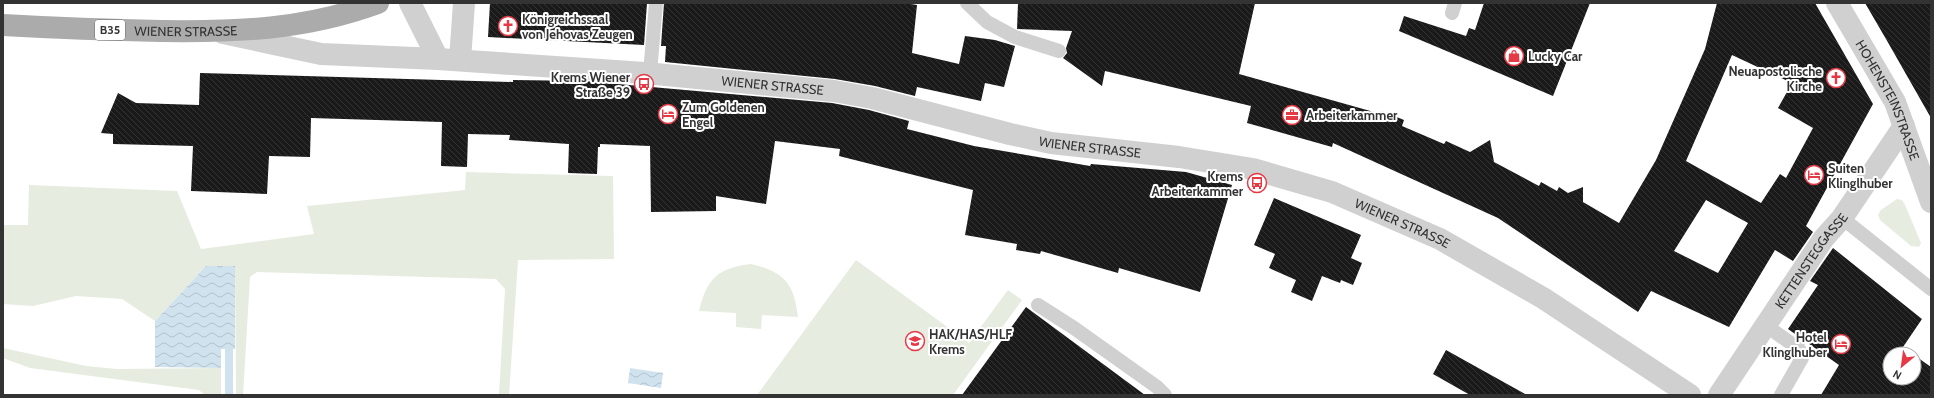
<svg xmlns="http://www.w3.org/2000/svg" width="1934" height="398" font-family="Cabin,sans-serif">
	<defs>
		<pattern id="water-waves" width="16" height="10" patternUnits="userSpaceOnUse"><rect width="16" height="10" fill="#cfe2ee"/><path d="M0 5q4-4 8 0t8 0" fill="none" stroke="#b2c2cd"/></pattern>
		<pattern id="building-back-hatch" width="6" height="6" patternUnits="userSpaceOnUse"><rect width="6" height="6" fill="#1a1a1a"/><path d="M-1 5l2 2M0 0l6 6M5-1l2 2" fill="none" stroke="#333"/></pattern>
	</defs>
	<rect width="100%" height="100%" fill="#fff"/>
	<g fill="#e6ecdf">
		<polygon points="466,172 613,176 614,259 518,260 509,395 499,395 505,289 496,279 257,272 250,277 243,395 236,395 235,266 206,266 155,321 122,299 76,296 33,306 3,304 3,225 28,225 29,185 177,191 201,249 314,234 307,206 465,190"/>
		<polygon points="1897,199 1902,200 1905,205 1921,243 1919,247 1911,246 1880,220 1878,215 1881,210"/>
		<polygon points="856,260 969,343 1008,290 1022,300 953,395 757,395"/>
		<path d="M 751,264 C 784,272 794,283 798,317 L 762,315 L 761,329 L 736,327 L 736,313 L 699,311 C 707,278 718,268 751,264 Z"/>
		<polygon points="3,348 86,366 117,369 221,368 221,395 205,395 199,390 30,368 3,358"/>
	</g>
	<g fill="url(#water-waves)">
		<polygon points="206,266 235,266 235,349 221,349 221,368 155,367 155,321"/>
		<polygon points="630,368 663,373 661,388 628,383"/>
	</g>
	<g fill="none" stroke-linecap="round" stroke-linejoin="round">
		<polyline stroke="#cfe2ee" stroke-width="8" points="229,349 229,395"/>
	</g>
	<g fill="url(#building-back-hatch)" fill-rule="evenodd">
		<polygon points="490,3 647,3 644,45 488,37"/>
		<polygon points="664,3 905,3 917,5 912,53 959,64 965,36 995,40 1015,46 1004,87 985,83 981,101 917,87 915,96 875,86 835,79 665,62 666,46 661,46"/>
		<path d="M 1018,3 L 1255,3 L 1239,74 L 1381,114 L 1382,111 L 1404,120 L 1402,126 L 1444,144 L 1446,141 L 1470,152 L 1490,140 L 1494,162 L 1539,186 L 1541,182 L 1557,191 L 1559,187 L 1568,193 L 1583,187 L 1583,202 L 1619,223 L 1656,160 L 1705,49 L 1717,3 L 1815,3 L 1873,104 L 1806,226 L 1813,232 L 1793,261 L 1775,250 L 1729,327 L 1651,291 L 1638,312 L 1498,218 L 1333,143 L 1332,147 L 1247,123 L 1251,106 L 1105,71 L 1102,86 L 1063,58 L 1067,53 L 1066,48 L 1072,31 L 1017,29 ZM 1732,55 L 1792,83 L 1778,108 L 1813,128 L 1786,178 L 1780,174 L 1761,203 L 1686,161 ZM 1706,200 L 1748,223 L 1718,273 L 1674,251 Z"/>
		<polygon points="1484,3 1590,3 1553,96 1399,31 1404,16 1466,36 1469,28 1475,30"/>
		<polygon points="1865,3 1931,3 1931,118 1886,39"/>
		<polygon points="200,73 513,82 513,80 584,81 832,103 869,110 909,121 907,129 974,146 1090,166 1091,164 1186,172 1232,185 1200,292 1119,268 1118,273 1041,251 1040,254 1016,250 1017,244 965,235 973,190 839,156 840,149 775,141 766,204 716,196 716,211 651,212 650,146 600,144 600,147 598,147 597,174 568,173 569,144 509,140 510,135 468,134 467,167 441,166 442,122 311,118 310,157 269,156 267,194 191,191 193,146 113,144 113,134 101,133 118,93 136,103 199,105"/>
		<polygon points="1274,198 1361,235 1351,258 1362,263 1353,285 1341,280 1340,283 1322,276 1312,301 1291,292 1296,280 1269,268 1275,254 1254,245"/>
		<polygon points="1833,248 1922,319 1903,347 1913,354 1890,354 1890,378 1914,378 1914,355 1931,367 1931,395 1821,395 1839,365 1788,329 1818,285 1810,281"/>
		<polygon points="1026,307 1145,395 962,395"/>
		<polygon points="1446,350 1527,395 1470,395 1433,374"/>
	</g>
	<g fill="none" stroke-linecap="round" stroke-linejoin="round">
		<g stroke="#d0d0d0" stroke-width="14">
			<polyline points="967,3 987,22 1015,37 1059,51"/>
			<polyline points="1452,13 1455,3"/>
			<polyline points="650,73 656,3"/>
			<polyline points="1842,218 1931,289"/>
			<polyline points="1038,305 1074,328 1157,387 1165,395"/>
			<polyline points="1765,325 1799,349 1802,358 1781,395"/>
		</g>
		<g stroke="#d0d0d0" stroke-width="22">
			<polyline points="410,3 438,59"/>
			<path id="s1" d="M 1837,3 L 1895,102 L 1931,202"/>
			<path id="s2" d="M 223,33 L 321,54 L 438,59 L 645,73 L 834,91 L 872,98 L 1010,134 L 1051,143 L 1179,157 L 1253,169 L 1332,192 L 1440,239 L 1543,298 L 1690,395"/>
			<polyline points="460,60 464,3"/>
			<path id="s3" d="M 1719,395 L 1824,238 L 1842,218 L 1904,126"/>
		</g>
		<path stroke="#ababab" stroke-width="22" id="s4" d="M 3,25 C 56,28 108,30 161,31 C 238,32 304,30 378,3"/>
	</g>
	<defs>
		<g id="church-ring" transform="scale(1)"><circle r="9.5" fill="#fff" stroke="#e63946" stroke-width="1.5"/><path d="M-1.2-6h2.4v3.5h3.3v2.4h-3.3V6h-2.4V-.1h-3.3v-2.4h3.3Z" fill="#e63946"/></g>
		<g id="shop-ring" transform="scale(1)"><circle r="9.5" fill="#fff" stroke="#e63946" stroke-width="1.5"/><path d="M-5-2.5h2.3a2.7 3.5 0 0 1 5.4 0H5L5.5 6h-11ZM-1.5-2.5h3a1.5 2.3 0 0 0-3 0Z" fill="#e63946"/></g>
		<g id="bus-ring" transform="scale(1)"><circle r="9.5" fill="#fff" stroke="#e63946" stroke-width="1.5"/><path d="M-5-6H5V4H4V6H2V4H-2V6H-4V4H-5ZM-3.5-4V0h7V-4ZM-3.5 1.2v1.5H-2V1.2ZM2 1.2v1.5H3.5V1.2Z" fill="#e63946"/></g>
		<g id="hotel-ring" transform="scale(1)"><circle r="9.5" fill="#fff" stroke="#e63946" stroke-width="1.5"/><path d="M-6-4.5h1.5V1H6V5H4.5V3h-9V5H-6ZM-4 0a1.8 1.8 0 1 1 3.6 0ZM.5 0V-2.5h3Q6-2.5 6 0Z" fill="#e63946"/></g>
		<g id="office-ring" transform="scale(1)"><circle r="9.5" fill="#fff" stroke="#e63946" stroke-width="1.5"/><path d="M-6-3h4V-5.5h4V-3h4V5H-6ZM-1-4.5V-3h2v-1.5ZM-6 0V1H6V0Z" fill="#e63946"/></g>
		<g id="school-ring" transform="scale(1)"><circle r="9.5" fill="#fff" stroke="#e63946" stroke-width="1.5"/><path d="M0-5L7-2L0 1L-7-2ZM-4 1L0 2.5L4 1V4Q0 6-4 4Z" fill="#e63946"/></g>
	</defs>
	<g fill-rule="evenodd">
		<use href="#church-ring" x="508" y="26"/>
		<use href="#shop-ring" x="1514" y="56"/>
		<use href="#church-ring" x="1836" y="78"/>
		<use href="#bus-ring" x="644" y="84"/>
		<use href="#hotel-ring" x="668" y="114"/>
		<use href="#office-ring" x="1292" y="115"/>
		<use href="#hotel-ring" x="1814" y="175"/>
		<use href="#bus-ring" x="1257" y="183"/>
		<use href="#school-ring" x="915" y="341"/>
		<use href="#hotel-ring" x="1841" y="344"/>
	</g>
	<g text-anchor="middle" stroke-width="4" stroke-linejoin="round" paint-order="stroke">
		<rect fill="#fff" stroke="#707070" stroke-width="1" x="95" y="20" width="30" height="20" rx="3"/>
		<g font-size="12" font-weight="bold" fill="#333">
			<text x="110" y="34">B35</text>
		</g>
		<g font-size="13" font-weight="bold" fill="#333" stroke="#fff" text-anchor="start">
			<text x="522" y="24">Königreichssaal<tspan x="522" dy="15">von Jehovas Zeugen</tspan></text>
			<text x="1528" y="61">Lucky Car</text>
			<text x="1822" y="76" text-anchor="end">Neuapostolische<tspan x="1822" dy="15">Kirche</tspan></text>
			<text x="630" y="82" text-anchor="end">Krems Wiener<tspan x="630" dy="15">Straße 39</tspan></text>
			<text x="682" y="112">Zum Goldenen<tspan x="682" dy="15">Engel</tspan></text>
			<text x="1306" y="120">Arbeiterkammer</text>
			<text x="1828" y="173">Suiten<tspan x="1828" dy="15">Klinglhuber</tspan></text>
			<text x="1243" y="181" text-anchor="end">Krems<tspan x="1243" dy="15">Arbeiterkammer</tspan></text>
			<text x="929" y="339">HAK/HAS/HLF<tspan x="929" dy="15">Krems</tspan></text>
			<text x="1827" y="342" text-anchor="end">Hotel<tspan x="1827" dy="15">Klinglhuber</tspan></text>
		</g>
		<g font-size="13" fill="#333" stroke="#fff">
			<text dy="5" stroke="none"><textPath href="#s4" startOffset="183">WIENER STRASSE</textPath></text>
			<text dy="5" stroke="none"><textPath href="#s2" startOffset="553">WIENER STRASSE</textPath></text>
			<text dy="5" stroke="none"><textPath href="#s1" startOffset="110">HOHENSTEINSTRASSE</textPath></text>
			<text dy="5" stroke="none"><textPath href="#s2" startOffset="877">WIENER STRASSE</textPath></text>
			<text dy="5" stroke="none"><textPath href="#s2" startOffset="1201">WIENER STRASSE</textPath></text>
			<text dy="5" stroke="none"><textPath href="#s3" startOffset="163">KETTENSTEGGASSE</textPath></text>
		</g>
	</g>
	<rect width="1934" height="398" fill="none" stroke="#333333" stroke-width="8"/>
	<g transform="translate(1902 366) rotate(209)"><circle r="19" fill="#ffffff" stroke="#adadad"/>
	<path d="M0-3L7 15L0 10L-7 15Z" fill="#e63946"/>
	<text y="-6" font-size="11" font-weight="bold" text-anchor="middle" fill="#333333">N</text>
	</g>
</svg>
